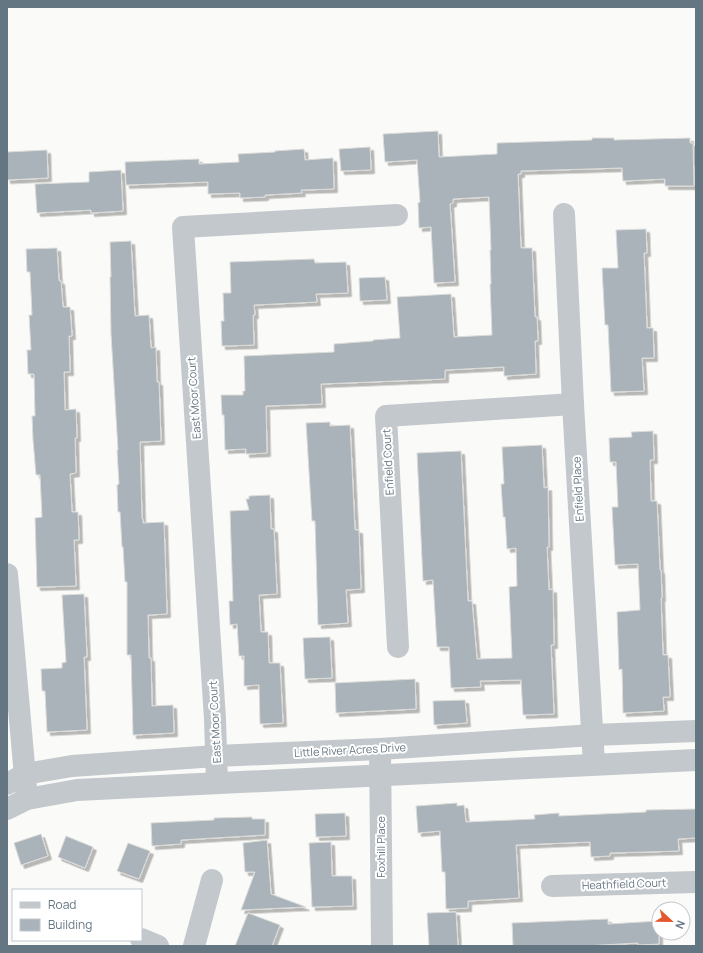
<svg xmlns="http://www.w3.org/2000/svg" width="703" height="953" font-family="Manrope,sans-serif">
	<defs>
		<filter id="shadow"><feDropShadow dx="3.5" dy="3.5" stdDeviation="0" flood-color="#0004"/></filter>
	</defs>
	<rect width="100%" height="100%" fill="#fafaf8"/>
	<g fill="#aab3b9" stroke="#dcdcda" filter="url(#shadow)">
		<polygon points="438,131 439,157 497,154 497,143 592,140 592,138 614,138 614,140 690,138 690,143 693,143 694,186 665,186 665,179 623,181 622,168 521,171 521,174 518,174 521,248 532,248 535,317 537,317 538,341 535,341 536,374 504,376 504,367 445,370 445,379 321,384 322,404 266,406 267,453 246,454 246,449 225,450 224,415 222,415 221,395 243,395 243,391 245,391 244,356 334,352 334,344 373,341 373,340 400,338 397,297 451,294 454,337 492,335 490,284 491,284 490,250 491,250 489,197 453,199 453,203 450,204 455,282 434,283 431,227 419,228 418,203 420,202 417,160 385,162 383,134"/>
		<polygon points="370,147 371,170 341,171 339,149"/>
		<polygon points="304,149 305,160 333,158 334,189 301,190 302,193 265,195 265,197 240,198 240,193 208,194 208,182 126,185 125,162 199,159 199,164 239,162 238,154 275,152 275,151"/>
		<polygon points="47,150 48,178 7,180 7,152"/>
		<polygon points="121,170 123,211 91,213 91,210 37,213 35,184 89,182 89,172"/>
		<polygon points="646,229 647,253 644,253 647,328 653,328 654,358 642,358 644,391 611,392 608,325 605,325 602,268 618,268 616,230"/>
		<polygon points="131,241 135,316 149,315 151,348 156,347 157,382 159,382 161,441 140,442 142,519 143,519 143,523 164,522 167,614 148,615 149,658 151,658 152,706 173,705 174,733 133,735 131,655 127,655 127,582 125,582 123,547 122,547 120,512 118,512 117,485 119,484 117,450 118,450 111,334 110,277 111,277 110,242"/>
		<polygon points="57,248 59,281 61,281 63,307 70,307 72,336 69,336 70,372 64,372 65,410 76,409 77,438 75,438 76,473 70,474 72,512 78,512 79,540 74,540 76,586 37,587 35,518 42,517 40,475 36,475 33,440 32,416 35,416 34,374 28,374 27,350 31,350 29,315 32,315 30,272 27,272 26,249"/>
		<polygon points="314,259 315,263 346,262 348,293 316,294 317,302 254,305 255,315 253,315 254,345 222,346 221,321 224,321 223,293 231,293 230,262"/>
		<polygon points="385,277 387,300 360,301 359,278"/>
		<polygon points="330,422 330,426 350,425 355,530 359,530 361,589 346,590 348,623 318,625 315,521 312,521 306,423"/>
		<polygon points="653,431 654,460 650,460 651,501 657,501 660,570 661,570 662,598 661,598 663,655 668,655 670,697 663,697 664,711 623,713 622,669 619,670 617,612 640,610 638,564 615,565 612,507 618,507 616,462 610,462 609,438 632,437 631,432"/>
		<polygon points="542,445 544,488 548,487 549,547 547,547 549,590 553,589 554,645 551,645 554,714 523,715 521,680 480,681 481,687 451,688 449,647 437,647 433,580 423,581 417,453 461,451 468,601 472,601 477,659 512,658 509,587 517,586 516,548 507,549 505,517 503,517 503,514 501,484 504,484 502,447"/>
		<polygon points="270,495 271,529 274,529 277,594 259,595 261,632 268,632 269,663 280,663 283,723 260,724 259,685 244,686 244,656 239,656 237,624 230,625 229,601 233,601 230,511 249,510 246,499 249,499 249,496"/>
		<polygon points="84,594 87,657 84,657 87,730 47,732 45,691 42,691 41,669 62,668 62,663 66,662 62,595"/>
		<polygon points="330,637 332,678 305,679 303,638"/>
		<polygon points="415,679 416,709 336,713 335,683"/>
		<polygon points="465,700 467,723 434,725 433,701"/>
		<polygon points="457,803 457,806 464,805 466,822 535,819 534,815 559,813 559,816 646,812 646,810 696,809 696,838 678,839 679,851 610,853 610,856 591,857 590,842 516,845 519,898 468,901 468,908 446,909 445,872 442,872 440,831 418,833 416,806"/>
		<polygon points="345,813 346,836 316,837 315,814"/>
		<polygon points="252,817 252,819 265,819 265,835 181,840 181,844 152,846 151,823 214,820 214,818"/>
		<polygon points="41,834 48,856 21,865 14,843"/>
		<polygon points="66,836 93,847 85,868 58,857"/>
		<polygon points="267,840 271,894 306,907 241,910 255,872 245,872 243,843"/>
		<polygon points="331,842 332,876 352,876 353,906 312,907 309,843"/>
		<polygon points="128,843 150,851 139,879 117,871"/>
		<polygon points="456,912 458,946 429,946 427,913"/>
		<polygon points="248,913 280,925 272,946 235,946"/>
		<polygon points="608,919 608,924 659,921 659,944 638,945 638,943 584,946 513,946 512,923"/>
	</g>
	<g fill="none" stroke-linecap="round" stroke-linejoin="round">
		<g stroke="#c3c8cc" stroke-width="22">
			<polyline points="564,214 573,404 594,764"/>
			<polyline points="7,574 27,799"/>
			<polyline points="398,647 386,416 573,404"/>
			<polyline points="380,749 382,946"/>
			<polyline points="217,783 215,719 183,227 397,215"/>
			<polyline points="552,886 696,882"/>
			<polyline points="141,939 158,946"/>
			<polyline points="194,946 212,880"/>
		</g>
		<g stroke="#c3c8cc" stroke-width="22">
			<polyline points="7,784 25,774 72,766 216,756 380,749 593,735 696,731"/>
			<polyline points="7,809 27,799 77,790 696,760"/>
		</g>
	</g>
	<g text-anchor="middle" stroke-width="4" stroke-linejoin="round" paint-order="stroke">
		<g font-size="11" fill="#657683" stroke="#fff">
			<text transform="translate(194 398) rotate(-94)" y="4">East Moor Court</text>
			<text transform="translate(388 462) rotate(-93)" y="4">Enfield Court</text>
			<text transform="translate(578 489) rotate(-93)" y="4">Enfield Place</text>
			<text transform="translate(215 722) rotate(-93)" y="4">East Moor Court</text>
			<text transform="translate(350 750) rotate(-3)" y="4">Little River Acres Drive</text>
			<text transform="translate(381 847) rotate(-90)" y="4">Foxhill Place</text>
			<text transform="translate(624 884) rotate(-2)" y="4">Heathfield Court</text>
		</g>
	</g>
	<rect width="703" height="953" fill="none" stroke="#657683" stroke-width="16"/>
	<rect x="12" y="889" width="130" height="52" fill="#ffffff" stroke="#c1c8cd"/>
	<rect x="20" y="902" width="20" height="6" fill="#c3c8cc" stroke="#c1c8cd"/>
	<text x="48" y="909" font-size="12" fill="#657683">Road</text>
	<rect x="20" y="919" width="20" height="12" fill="#aab3b9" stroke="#c1c8cd"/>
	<text x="48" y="929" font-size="12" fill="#657683">Building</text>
	<g transform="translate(671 921) rotate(112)"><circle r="19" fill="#ffffff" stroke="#c1c8cd"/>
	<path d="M0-3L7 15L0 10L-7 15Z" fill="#e4572e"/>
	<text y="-6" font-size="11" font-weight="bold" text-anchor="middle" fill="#657683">N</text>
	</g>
</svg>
